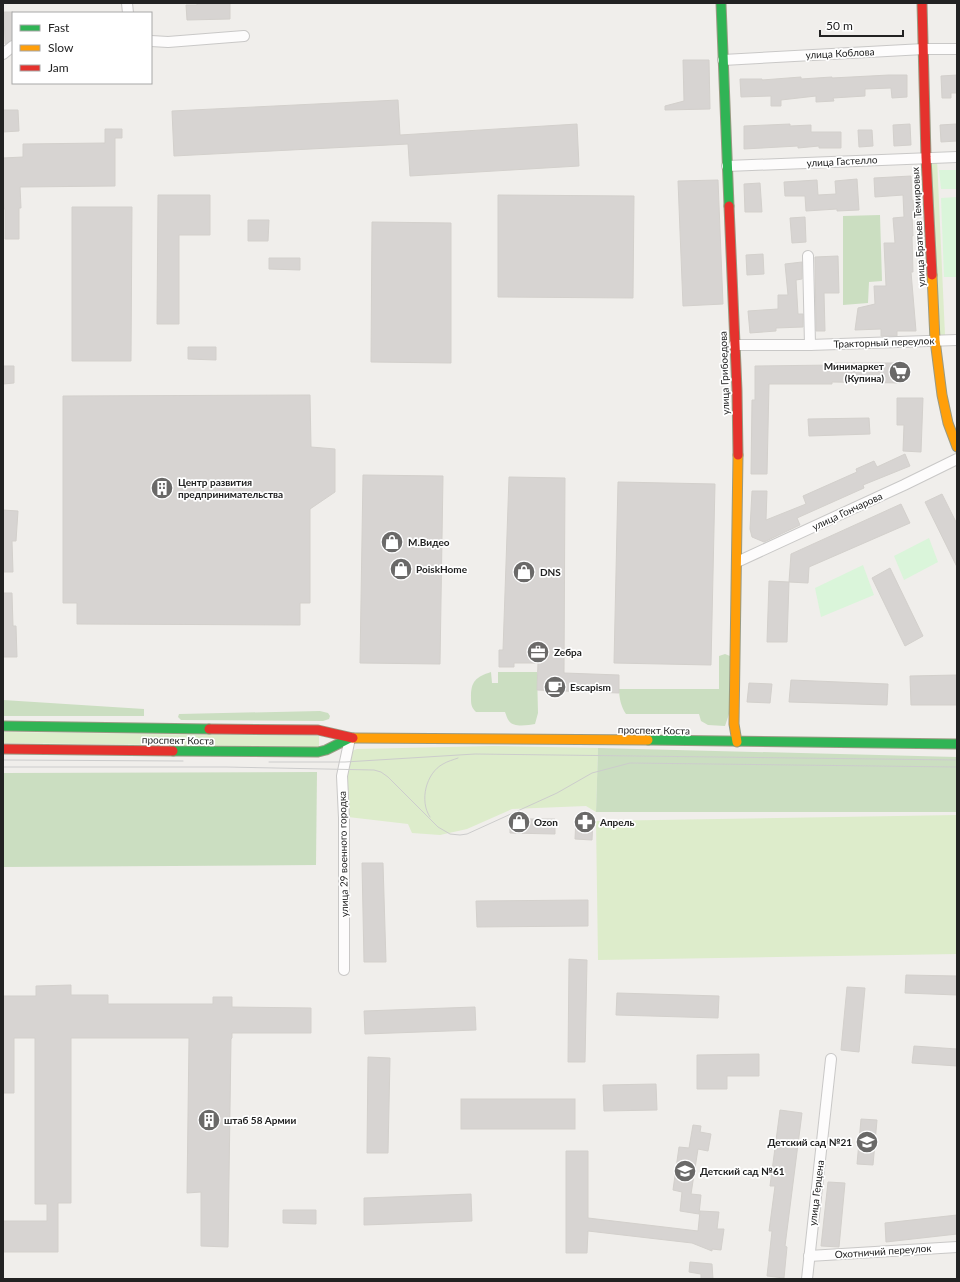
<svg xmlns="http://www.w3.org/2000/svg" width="960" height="1282" font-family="Lato,sans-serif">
	<rect width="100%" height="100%" fill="#f0eeeb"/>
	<g fill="#ddeccb">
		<polygon points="931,158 937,158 945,335 940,335"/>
		<polygon points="3,732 319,736 319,747 3,743"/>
		<polygon points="493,746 598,748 596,812 586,806 512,809 467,829 440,835 412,833 408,824 348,817 345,779 352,751 357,749"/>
		<polygon points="957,815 957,954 598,960 596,821"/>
	</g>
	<g fill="#cbdec1">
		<polygon points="880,215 882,281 869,282 868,303 843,305 843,216"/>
		<path d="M 725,654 L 730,656 L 729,714 L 725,726 L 708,725 L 701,721 L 699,714 L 626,714 C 621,707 619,697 619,689 L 719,689 L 719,656 Z"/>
		<path d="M 491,672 L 492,683 L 498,683 L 498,672 L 537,672 L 538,713 L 535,724 C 528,725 514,728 509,721 C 507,719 506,714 505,712 L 476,712 C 471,707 471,704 471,697 C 471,681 476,677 491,672 Z"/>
		<polygon points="3,700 144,709 144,716 3,716"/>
		<polygon points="320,711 328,713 330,716 329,719 323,721 181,720 178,717 179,714"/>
		<polygon points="598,748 957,757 957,812 596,812"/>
		<polygon points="317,772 316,865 3,867 3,773"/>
	</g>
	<g fill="#daf5da">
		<polygon points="939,170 957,170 957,189 941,189"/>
		<polygon points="957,197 957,277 944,277 941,198"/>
		<polygon points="929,538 938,562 904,580 894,556"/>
		<polygon points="863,565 874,595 821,617 815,588"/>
	</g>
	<g fill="#d7d4d2" stroke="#d3d0cc">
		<polygon points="197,3 230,3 230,19 187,20 186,5 197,5"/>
		<polygon points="4,12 13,12 13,40 5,44"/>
		<polygon points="683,60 709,60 710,109 665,110 665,106 684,101"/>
		<polygon points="889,75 907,75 907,97 892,98 891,88 865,89 865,96 833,98 834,101 816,102 816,96 781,100 781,106 771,106 771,96 741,97 740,79 762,79 762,80 801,77 801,79 832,77 832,78"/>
		<polygon points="957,75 957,93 951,93 951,98 942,98 941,76"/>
		<polygon points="398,100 400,135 577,124 579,166 410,176 408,144 174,156 172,111"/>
		<polygon points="3,110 18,110 19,131 3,132"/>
		<polygon points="790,124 790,126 811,125 811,132 841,132 841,148 819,148 819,146 798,148 798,146 744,149 744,126"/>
		<polygon points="910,124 911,145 894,146 893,125"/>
		<polygon points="956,124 957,141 941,142 940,125"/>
		<polygon points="105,129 122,129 122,138 115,138 115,186 20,187 21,208 19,208 19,239 5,239 5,209 4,209 3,199 3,158 23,157 23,144 105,143"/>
		<polygon points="858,130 872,130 873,146 859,147"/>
		<polygon points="911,176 912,200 913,200 914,214 912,214 913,236 912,236 913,272 911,272 916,331 897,331 897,336 881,336 881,329 855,330 858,308 875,304 874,286 886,286 884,243 895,243 893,218 904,217 903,195 875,197 874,178"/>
		<polygon points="857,179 859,210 837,211 837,209 806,211 805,196 785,196 784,182 817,180 818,195 836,194 835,181"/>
		<polygon points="718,180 723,304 683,306 678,181"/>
		<polygon points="760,183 762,212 745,212 744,184"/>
		<polygon points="158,195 210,195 210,235 179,235 179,324 157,324"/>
		<polygon points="498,195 634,196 633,298 498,297"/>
		<polygon points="72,207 132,207 131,361 72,361"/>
		<polygon points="805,217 806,242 792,243 790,218"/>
		<polygon points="248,220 269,220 268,241 248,241"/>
		<polygon points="372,222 451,223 451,363 371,362"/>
		<polygon points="763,254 764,274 747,275 746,255"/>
		<polygon points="838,256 839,293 824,293 825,331 816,331 815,257"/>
		<polygon points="269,258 300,258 300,270 269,269"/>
		<polygon points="802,262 802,279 796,280 798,314 803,314 803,327 776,328 776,331 750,333 748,311 778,309 778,295 788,295 785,264"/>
		<polygon points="188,347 216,347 216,360 188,359"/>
		<polygon points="835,363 903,363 903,383 832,382 832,384 769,384 767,474 751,474 752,400 755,400 755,366 835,365"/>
		<polygon points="3,366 14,366 14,383 3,384"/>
		<polygon points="310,395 311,447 335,449 335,492 310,509 310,603 300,603 300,625 77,624 77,603 63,603 63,396"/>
		<polygon points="897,398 923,398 921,452 903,451 904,425 897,425"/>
		<polygon points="869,418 870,434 809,436 808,419"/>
		<polygon points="905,454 910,466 863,485 864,488 797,518 800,525 764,542 752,537 750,529 752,491 767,491 766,520 806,504 803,496 857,472 856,469 874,461 877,467"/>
		<polygon points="363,475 443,476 440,664 360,663"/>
		<polygon points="509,477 565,478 564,673 619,675 619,693 537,690 538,663 514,663 514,667 499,667 499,650 503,650"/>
		<polygon points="618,482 715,484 711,665 614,663"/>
		<polygon points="942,494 957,524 957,567 925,502"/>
		<polygon points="901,504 910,523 809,567 808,583 789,582 791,554"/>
		<polygon points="3,510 18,511 16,541 12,541 13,572 3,572"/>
		<polygon points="890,568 923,636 905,646 872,578"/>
		<polygon points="769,581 789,582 787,642 767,642"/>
		<polygon points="3,593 12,593 13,626 16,626 17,657 3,657"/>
		<polygon points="957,675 957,705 911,705 910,676"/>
		<polygon points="791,680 888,684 887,705 789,702"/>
		<polygon points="749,683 772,684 770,703 747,702"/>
		<polygon points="510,819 555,819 555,834 510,833"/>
		<polygon points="576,819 593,819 592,840 575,839"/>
		<polygon points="362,863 383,863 386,962 364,962"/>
		<polygon points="588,900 588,926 477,927 476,901"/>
		<polygon points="569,959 587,960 585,1062 568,1062"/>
		<polygon points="906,975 957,976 957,995 905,993"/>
		<polygon points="71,985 71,995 108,995 108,1004 213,1004 213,997 232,997 232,1007 311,1008 311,1033 232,1033 232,1038 231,1039 228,1247 201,1246 201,1192 187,1193 189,1038 71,1038 71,1203 58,1203 58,1252 3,1252 3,1221 47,1221 47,1204 35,1204 35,1038 14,1038 14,1093 3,1093 3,996 36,996 36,986"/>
		<polygon points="847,987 865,988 859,1052 841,1050"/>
		<polygon points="617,993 719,996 718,1018 616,1015"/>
		<polygon points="475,1007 476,1030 365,1034 364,1011"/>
		<polygon points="914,1046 957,1049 957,1066 912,1063"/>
		<polygon points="759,1054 759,1076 727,1076 727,1089 697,1089 697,1055"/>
		<polygon points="368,1057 390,1058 388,1153 367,1153"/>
		<polygon points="656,1084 657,1110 604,1111 603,1085"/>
		<rect x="461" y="1099" width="114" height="30"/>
		<polygon points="780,1110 802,1113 785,1246 787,1247 784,1278 767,1276 772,1231 769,1231 775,1186 770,1186"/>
		<polygon points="861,1119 877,1120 873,1165 857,1164"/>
		<polygon points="693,1125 701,1126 700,1132 711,1134 708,1151 698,1149 691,1194 701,1195 699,1214 680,1211 682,1192 673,1190 679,1147 689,1148"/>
		<polygon points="566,1151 588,1151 588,1218 698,1231 700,1211 719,1212 717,1229 724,1229 721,1250 712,1249 712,1251 692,1243 588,1231 587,1253 566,1253"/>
		<polygon points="828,1182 845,1183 839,1247 821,1246"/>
		<polygon points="471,1194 472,1221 364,1225 364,1198"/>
		<polygon points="283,1210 316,1210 316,1224 283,1223"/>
		<polygon points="957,1215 957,1234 886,1242 885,1223"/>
		<polygon points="690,1262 712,1264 713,1279 701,1279 701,1274 689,1272"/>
	</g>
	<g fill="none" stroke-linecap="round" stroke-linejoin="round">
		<g stroke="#c9c8c7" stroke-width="12">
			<g id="street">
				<polyline points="127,3 128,13"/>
				<polyline points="151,41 168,42 244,36"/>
				<polyline points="3,54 13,46"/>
				<polyline points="723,60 924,49 957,49"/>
				<polyline points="727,166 957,157"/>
				<polyline points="808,256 810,345"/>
				<polyline points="734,345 810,345 957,340"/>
				<polyline points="737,562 904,485 957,459"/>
				<polyline points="344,970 344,818 342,776 350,738"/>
				<polyline points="809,1256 957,1247"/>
				<polyline points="807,1279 831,1059"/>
			</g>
		</g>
		<g stroke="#999a82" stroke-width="11">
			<g id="fast">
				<polyline points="721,3 729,206"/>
				<polyline points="3,726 209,729"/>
				<polyline points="648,740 957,744"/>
				<polyline points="173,751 318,752 326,750 350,738"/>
			</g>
		</g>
		<g stroke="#999a82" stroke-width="11">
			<g id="slow">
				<polyline points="932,275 935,340 942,395 948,423 957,447"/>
				<polyline points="353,738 648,740"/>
				<polyline points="737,742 734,724 738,455"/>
			</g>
		</g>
		<g stroke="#999a82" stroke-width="11">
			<g id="jam">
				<polyline points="922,3 926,157 932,275"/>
				<polyline points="729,206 737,390 738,455"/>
				<polyline points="209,729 318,730 353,738"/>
				<polyline points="3,749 173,751"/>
			</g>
		</g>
		<use href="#street" stroke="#fdfcfc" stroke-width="10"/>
		<use href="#fast" stroke="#30b455" stroke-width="9"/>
		<use href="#slow" stroke="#ff9f0a" stroke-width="9"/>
		<use href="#jam" stroke="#e5322d" stroke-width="9"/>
		<g stroke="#ccc" stroke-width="1">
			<polyline points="3,760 183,761"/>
			<polyline points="269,762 345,762 475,754 957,760"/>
			<polyline points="3,767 226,767 374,770 381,772 388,777 438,827 450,834 460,835 467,834 557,793 592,773 630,763 957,767"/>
			<path d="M 430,817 C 419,801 426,773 443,764 C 448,761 453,760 458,758"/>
		</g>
	</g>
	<defs>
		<g id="supermarket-disc" transform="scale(1.15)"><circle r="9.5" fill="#6a6968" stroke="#fff"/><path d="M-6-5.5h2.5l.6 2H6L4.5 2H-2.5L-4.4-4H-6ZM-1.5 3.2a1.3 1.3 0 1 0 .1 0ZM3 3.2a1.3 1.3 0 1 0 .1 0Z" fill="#fff"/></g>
		<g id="building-disc" transform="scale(1.15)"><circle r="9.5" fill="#6a6968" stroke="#fff"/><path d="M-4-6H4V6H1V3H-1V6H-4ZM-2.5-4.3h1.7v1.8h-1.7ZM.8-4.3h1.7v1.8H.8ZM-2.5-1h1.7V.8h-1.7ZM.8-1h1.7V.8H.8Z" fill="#fff"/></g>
		<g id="shop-disc" transform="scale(1.15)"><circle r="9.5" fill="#6a6968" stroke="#fff"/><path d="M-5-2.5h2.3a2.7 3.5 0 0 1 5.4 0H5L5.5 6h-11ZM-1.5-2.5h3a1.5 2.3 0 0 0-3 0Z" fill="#fff"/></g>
		<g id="office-disc" transform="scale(1.15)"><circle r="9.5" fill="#6a6968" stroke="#fff"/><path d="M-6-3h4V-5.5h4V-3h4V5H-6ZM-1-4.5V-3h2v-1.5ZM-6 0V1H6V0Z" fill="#fff"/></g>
		<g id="cafe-disc" transform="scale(1.15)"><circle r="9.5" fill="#6a6968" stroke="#fff"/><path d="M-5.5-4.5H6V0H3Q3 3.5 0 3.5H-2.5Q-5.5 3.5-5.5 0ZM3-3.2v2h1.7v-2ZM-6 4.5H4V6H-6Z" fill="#fff"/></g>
		<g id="pharmacy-disc" transform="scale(1.15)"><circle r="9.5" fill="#6a6968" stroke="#fff"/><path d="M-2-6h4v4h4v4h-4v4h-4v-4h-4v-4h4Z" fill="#fff"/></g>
		<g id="school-disc" transform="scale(1.15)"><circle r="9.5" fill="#6a6968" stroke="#fff"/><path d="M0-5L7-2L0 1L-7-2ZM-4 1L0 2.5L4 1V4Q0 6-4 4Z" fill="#fff"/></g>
	</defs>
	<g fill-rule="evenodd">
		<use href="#supermarket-disc" x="900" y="372"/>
		<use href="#building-disc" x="162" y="488"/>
		<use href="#shop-disc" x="392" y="542"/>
		<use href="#shop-disc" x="401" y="569"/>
		<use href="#shop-disc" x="524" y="572"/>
		<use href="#office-disc" x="538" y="652"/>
		<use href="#cafe-disc" x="555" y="687"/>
		<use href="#shop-disc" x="519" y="822"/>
		<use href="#pharmacy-disc" x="585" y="822"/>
		<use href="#building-disc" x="209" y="1120"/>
		<use href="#school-disc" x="867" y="1142"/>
		<use href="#school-disc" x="685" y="1171"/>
	</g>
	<g text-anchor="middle" stroke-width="3.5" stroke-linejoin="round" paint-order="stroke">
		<g font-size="10" fill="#222" stroke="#fff">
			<text transform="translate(840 53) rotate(-3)" y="4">улица Коблова</text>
			<text transform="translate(842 161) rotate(-3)" y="4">улица Гастелло</text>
			<text transform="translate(918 227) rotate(-93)" y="4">улица Братьев Темировых</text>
			<text transform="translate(884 342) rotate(-2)" y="4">Тракторный переулок</text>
			<text transform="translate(724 373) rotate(-92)" y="4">улица Грибоедова</text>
			<text transform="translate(847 511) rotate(-25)" y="4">улица Гончарова</text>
			<text transform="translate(654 730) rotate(1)" y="4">проспект Коста</text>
			<text transform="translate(178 740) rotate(1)" y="4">проспект Коста</text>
			<text transform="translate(343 854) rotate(-91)" y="4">улица 29 военного городка</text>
			<text transform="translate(816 1193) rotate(-83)" y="4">улица Герцена</text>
			<text transform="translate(883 1251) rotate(-4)" y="4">Охотничий переулок</text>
		</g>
		<g font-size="10" font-weight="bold" fill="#222" stroke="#fff" text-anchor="start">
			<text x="884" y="370" text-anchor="end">Минимаркет<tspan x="884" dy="12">(Купина)</tspan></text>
			<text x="178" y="486">Центр развития<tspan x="178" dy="12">предпринимательства</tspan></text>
			<text x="408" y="546">M.Видео</text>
			<text x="416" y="573">PoiskHome</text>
			<text x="540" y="576">DNS</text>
			<text x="554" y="656">Zeбра</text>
			<text x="570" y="691">Escapism</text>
			<text x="534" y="826">Ozon</text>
			<text x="600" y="826">Апрель</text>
			<text x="224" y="1124">штаб 58 Армии</text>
			<text x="852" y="1146" text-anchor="end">Детский сад №21</text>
			<text x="700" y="1175">Детский сад №61</text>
		</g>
	</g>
	<rect width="960" height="1282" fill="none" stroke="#222222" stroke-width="8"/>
	<rect x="12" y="12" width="140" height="72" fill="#ffffff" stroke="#a7a7a7"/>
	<rect x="20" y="25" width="20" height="6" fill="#30b455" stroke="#a7a7a7"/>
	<text x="48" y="32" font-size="12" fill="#222222">Fast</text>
	<rect x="20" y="45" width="20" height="6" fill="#ff9f0a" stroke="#a7a7a7"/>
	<text x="48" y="52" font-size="12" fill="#222222">Slow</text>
	<rect x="20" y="65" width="20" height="6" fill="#e5322d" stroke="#a7a7a7"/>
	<text x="48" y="72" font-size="12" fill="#222222">Jam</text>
	<path d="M820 30v6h83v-6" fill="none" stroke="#222222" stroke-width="2"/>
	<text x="826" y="30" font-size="12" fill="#222222" stroke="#ffffff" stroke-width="3" paint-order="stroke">50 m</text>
</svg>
